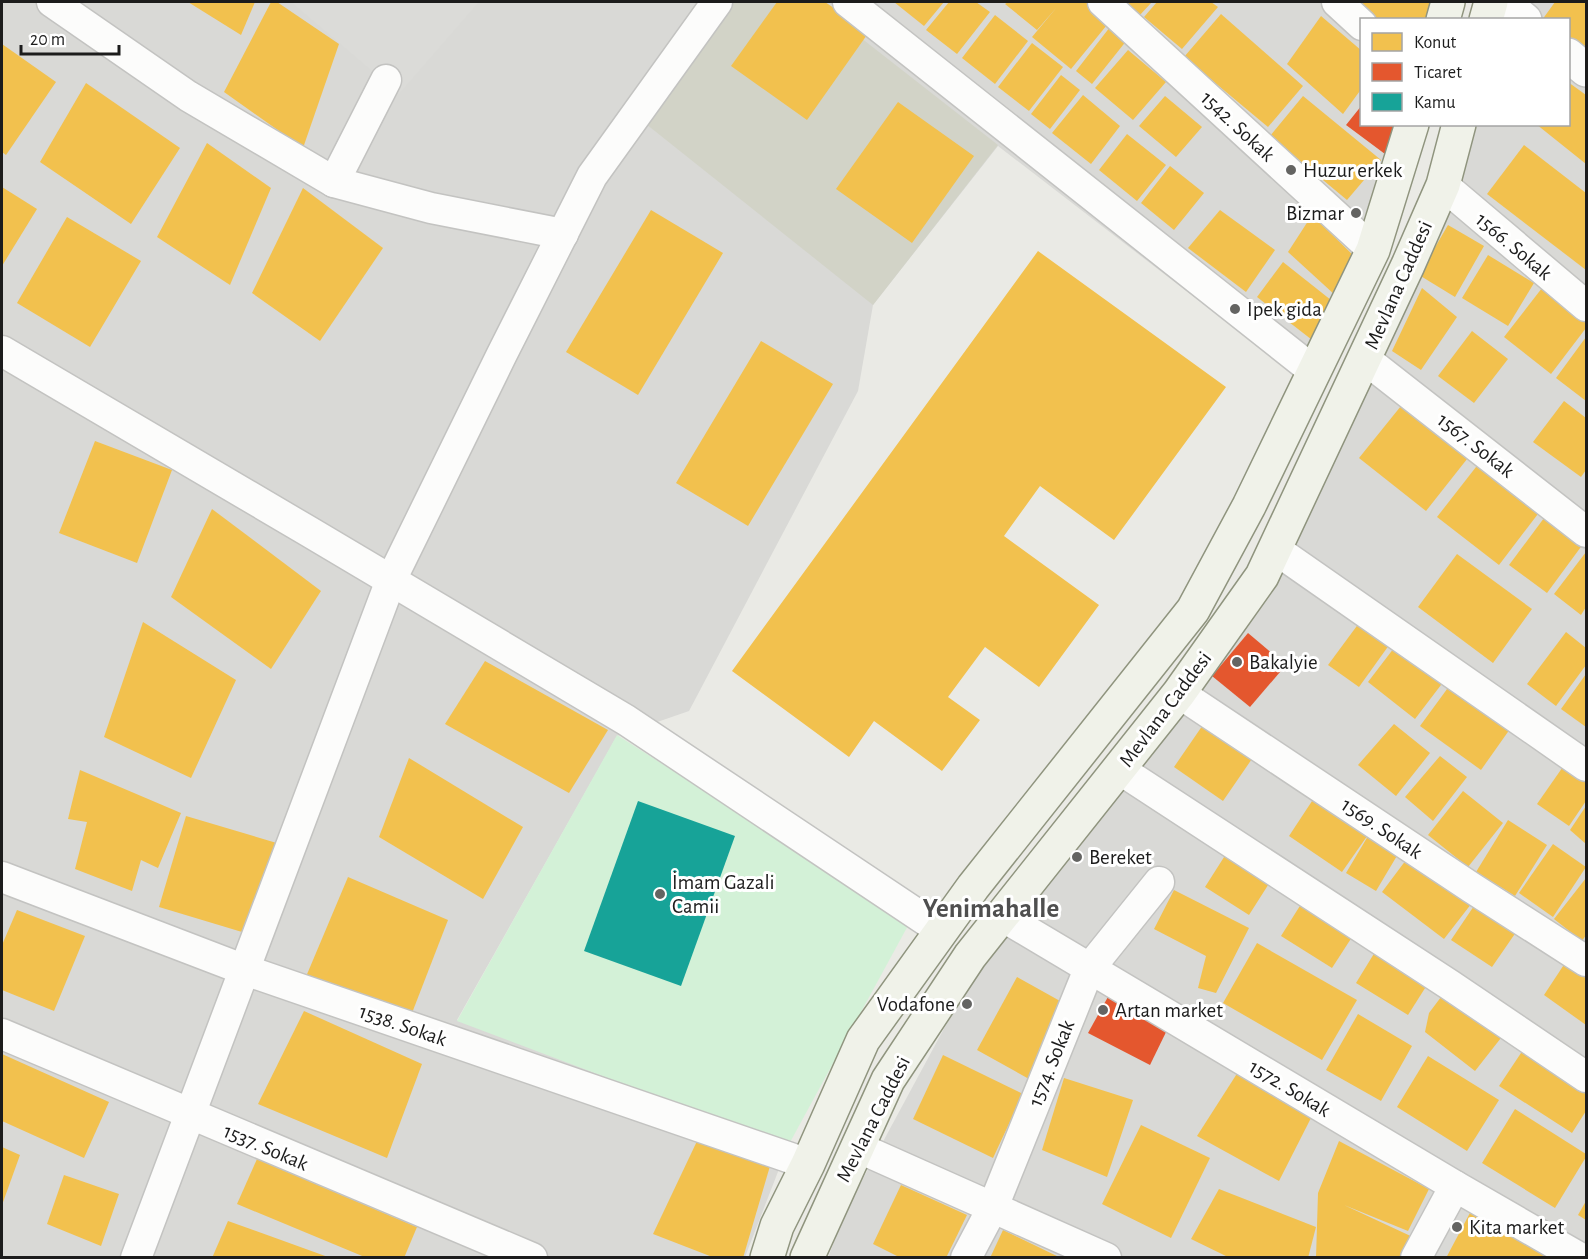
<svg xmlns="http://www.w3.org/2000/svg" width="1588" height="1259" font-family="'Alegreya Sans',sans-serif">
	<rect width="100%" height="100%" fill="#eaeae5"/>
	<g fill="#d9d9d6">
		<polygon points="2,2 1436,2 1430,19 1362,20 1362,124 1395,125 1350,261 1294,374 998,146 873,305 858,391 689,711 617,736 457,1020 788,1146 745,1257 2,1257"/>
		<polygon points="1513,2 1586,2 1586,1257 828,1258 845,1212 967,986 1275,585 1450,208 1476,125 1568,124 1568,20 1509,19"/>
	</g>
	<polygon fill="#d2d3c7" points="734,2 815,2 998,145 873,305 646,124"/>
	<polygon fill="#d3f1d7" points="617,735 910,922 788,1146 457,1021"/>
	<polygon fill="#dbdbd8" points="291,2 479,2 399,94"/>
	<g fill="#f2c14e">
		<polygon points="188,2 255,2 241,35"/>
		<polygon points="271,2 277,2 339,44 303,148 224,92"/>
		<polygon points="777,2 825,2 869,32 807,120 731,66"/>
		<polygon points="894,2 944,2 924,26"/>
		<polygon points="949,2 976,2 990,12 957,54 926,30"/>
		<polygon points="1008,2 1088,2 1111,20 1071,69 1032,37 1057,7 1037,30 1005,4"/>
		<polygon points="1122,2 1152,2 1139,16"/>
		<polygon points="1157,2 1211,2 1218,7 1182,49 1144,17"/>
		<polygon points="1357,2 1430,2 1425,20 1376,20"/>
		<polygon points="1555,2 1586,2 1586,53 1568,40 1568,20 1542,20"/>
		<polygon points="1221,14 1303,86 1268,127 1184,57"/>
		<polygon points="995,15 1028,41 995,84 962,58"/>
		<polygon points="1321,16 1362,51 1362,88 1343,114 1287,64"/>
		<polygon points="1110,27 1127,40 1092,84 1076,71"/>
		<polygon points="1032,43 1063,67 1029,111 998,87"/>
		<polygon points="2,44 56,82 6,155 2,152"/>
		<polygon points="1128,50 1166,82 1133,120 1095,88"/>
		<polygon points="1061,75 1080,90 1050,129 1031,114"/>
		<polygon points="1568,82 1586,95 1586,164 1536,124 1568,124"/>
		<polygon points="86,83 180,148 131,224 40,162"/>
		<polygon points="1083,95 1120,126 1091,164 1052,133"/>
		<polygon points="1165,96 1202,127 1176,157 1139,126"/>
		<polygon points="1303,96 1381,160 1347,200 1270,136"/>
		<polygon points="898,102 974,156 912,243 836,189"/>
		<polygon points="1127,134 1166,165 1137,201 1099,170"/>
		<polygon points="207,143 271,188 230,285 157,237"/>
		<polygon points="1524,145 1586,193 1586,270 1487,194"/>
		<polygon points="1170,166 1204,193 1174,230 1141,203"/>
		<polygon points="2,187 37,209 2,266"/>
		<polygon points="303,188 383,248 320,341 252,293"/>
		<polygon points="651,210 723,253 638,395 566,352"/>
		<polygon points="1220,210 1275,250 1246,292 1188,248"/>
		<polygon points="1312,215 1356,258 1335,295 1288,252"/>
		<polygon points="67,217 141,261 90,347 17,303"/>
		<polygon points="1448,225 1484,246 1455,297 1419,275"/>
		<polygon points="1038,251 1226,387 1114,540 1040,486 1004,536 1099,605 1039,687 985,647 948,697 980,720 942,771 874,721 849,757 732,671"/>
		<polygon points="1488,255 1534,283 1508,326 1462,298"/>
		<polygon points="1283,262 1336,304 1316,343 1257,297"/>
		<polygon points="1422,288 1457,317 1421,370 1392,351"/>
		<polygon points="1542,288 1586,323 1586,328 1551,374 1504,337"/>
		<polygon points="1472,331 1508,359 1474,403 1438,376"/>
		<polygon points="1586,337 1586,401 1556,378"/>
		<polygon points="761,341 833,384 748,526 676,483"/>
		<polygon points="1405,401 1471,454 1426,511 1359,458"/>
		<polygon points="1564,401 1586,418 1586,470 1581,477 1533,442"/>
		<polygon points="95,441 172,470 137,563 59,533"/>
		<polygon points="1483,458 1544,506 1499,565 1437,517"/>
		<polygon points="212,509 321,591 271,669 171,597"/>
		<polygon points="1550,510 1586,540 1547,593 1509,565"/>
		<polygon points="1586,552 1586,607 1581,615 1554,594"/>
		<polygon points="1457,554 1532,609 1493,663 1418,607"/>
		<polygon points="1362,619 1392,641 1359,687 1328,665"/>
		<polygon points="143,622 236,680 191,778 104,737"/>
		<polygon points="1566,632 1586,648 1586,665 1556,706 1527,684"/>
		<polygon points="1397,644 1444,681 1415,719 1368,682"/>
		<polygon points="485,661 608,730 569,793 445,724"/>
		<polygon points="1586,674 1586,727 1561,709"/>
		<polygon points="1450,685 1510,729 1481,770 1420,726"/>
		<polygon points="1207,719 1256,753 1223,801 1174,767"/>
		<polygon points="1394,724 1430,753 1396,796 1358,765"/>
		<polygon points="1440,756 1467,777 1433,821 1405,797"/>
		<polygon points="409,758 523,827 483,899 379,837"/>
		<polygon points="1567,761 1586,775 1586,801 1569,826 1537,804"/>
		<polygon points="80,770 181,813 158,868 141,860 132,891 75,869 87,822 68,819"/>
		<polygon points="1463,791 1503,823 1468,867 1428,835"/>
		<polygon points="1316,795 1370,832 1342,872 1289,836"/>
		<polygon points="1586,806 1586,844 1570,830"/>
		<polygon points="186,816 280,844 252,935 159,907"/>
		<polygon points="1508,820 1547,845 1515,896 1476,872"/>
		<polygon points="1371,831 1401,849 1376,891 1346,873"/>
		<polygon points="1553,844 1586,867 1553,917 1519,893"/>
		<polygon points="1412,852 1475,899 1444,939 1382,892"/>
		<polygon points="1226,854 1270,882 1249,915 1205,887"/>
		<polygon points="348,877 448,920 412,1013 305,979"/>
		<polygon points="1586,878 1586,935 1582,941 1554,919"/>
		<polygon points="1174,890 1249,928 1216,993 1198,988 1206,956 1154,929"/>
		<polygon points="1478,900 1521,925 1492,967 1451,940"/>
		<polygon points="1303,901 1354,934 1332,968 1281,936"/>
		<polygon points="17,910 85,936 54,1011 2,990 2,945"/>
		<polygon points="1257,943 1357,1000 1322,1060 1223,1003"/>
		<polygon points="1375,952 1427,985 1408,1015 1356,983"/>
		<polygon points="1569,957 1586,967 1586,1025 1544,995"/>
		<polygon points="1017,977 1069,1006 1029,1079 977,1050"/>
		<polygon points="1450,985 1508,1029 1475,1071 1425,1032 1429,1013"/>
		<polygon points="304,1011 422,1064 387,1158 258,1104"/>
		<polygon points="1358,1014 1412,1046 1381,1101 1326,1070"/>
		<polygon points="1523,1050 1586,1090 1586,1111 1572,1133 1499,1086"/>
		<polygon points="2,1054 109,1102 84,1158 2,1121"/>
		<polygon points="943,1055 1023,1094 993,1158 913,1119"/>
		<polygon points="1428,1056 1499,1100 1467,1151 1397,1107"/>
		<polygon points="1238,1072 1312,1116 1279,1181 1197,1136"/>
		<polygon points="1064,1078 1133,1100 1107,1177 1042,1150"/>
		<polygon points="1515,1109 1586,1154 1586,1157 1555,1208 1482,1163"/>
		<polygon points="1141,1125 1210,1158 1171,1238 1102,1204"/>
		<polygon points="698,1139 770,1166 743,1258 715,1258 653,1234"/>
		<polygon points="1339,1141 1429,1189 1408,1231 1344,1205 1417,1239 1409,1258 1316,1258 1318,1193"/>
		<polygon points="2,1147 20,1155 2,1205"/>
		<polygon points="257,1159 417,1227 404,1258 367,1258 237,1204"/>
		<polygon points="64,1175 119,1194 101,1246 47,1224"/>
		<polygon points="901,1185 967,1215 946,1258 901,1258 873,1244"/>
		<polygon points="1219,1189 1316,1227 1308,1258 1230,1258 1191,1239"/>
		<polygon points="1586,1201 1586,1220 1578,1215"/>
		<polygon points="1471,1211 1557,1258 1446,1258"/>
		<polygon points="228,1221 328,1257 328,1258 212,1258"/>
		<polygon points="1003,1230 1061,1258 990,1258"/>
	</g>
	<g fill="#e4572e">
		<polygon points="1362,105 1362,124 1395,124 1385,154 1346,125"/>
		<polygon points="1248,633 1286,665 1250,707 1212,676"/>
		<polygon points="1109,995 1168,1028 1150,1065 1088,1033"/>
	</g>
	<polygon fill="#17a398" points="638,801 735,836 681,986 584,951"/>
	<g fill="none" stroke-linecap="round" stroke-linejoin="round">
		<g stroke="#c3c3c1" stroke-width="33">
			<g id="minor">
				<polyline points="52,2 188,96 334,182 431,208 563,234"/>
				<polyline points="848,2 1315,372"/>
				<polyline points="1103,2 1373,250"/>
				<polyline points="1337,2 1362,25"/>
				<polyline points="334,182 386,80"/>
				<polyline points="1443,185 1586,306"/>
				<polyline points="2,351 308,531 626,720 942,931"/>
				<polyline points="1365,359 1586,532"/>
				<polyline points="1275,549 1586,766"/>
				<polyline points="1179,693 1472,888 1586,961"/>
				<polyline points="1119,769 1450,985 1586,1077"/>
				<polyline points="2,877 245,970 808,1164"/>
				<polyline points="1002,916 1455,1186 1580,1258"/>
				<polyline points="2,1034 532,1258"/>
				<polyline points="857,1147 1106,1258"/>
				<polyline points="136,1258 391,580 502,354 592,176 717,2"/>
				<polyline points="966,1258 993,1207 1089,969 1159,882"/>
				<polyline points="1416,1258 1455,1186"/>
			</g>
		</g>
		<g stroke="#c3c3c1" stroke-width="36">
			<g id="tertiary">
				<polyline points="1503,2 1525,20"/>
				<polyline points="1568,55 1586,70"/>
			</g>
		</g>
		<g stroke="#8f947e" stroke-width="36">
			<g id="secondary">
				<polyline points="1443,20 1448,2"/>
				<polyline points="1486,20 1491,2"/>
				<polyline points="767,1258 777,1226 808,1164 863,1040 973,887 1193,610 1249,506 1373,250 1412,124"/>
				<polyline points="807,1258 888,1080 970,956 1179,693 1262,576 1408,265 1443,185 1459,124"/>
			</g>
		</g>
		<use href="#minor" stroke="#fcfcfb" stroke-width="30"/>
		<use href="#tertiary" stroke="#fcfcfb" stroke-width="33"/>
		<use href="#secondary" stroke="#f0f2e9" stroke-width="33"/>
	</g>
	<g fill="#646462" stroke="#fff" stroke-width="2">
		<circle cx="1291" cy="170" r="6"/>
		<circle cx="1356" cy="213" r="6"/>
		<circle cx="1235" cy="309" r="6"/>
		<circle cx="1237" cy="662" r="6"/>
		<circle cx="1077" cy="857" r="6"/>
		<circle cx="660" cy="894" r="6"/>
		<circle cx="967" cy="1004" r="6"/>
		<circle cx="1103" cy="1010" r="6"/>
		<circle cx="1457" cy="1227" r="6"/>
	</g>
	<g text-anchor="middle" stroke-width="6" stroke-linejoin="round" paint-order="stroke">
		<g font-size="21" fill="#1c1c1c" stroke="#fff">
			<text transform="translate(1238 126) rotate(43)" y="7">1542. Sokak</text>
			<text transform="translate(1514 246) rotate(40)" y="7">1566. Sokak</text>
			<text transform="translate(1398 285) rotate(-66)" y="7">Mevlana Caddesi</text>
			<text transform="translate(1476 445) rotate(38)" y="7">1567. Sokak</text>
			<text transform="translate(1165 709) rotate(-53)" y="7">Mevlana Caddesi</text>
			<text transform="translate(1382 828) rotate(34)" y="7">1569. Sokak</text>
			<text transform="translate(403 1025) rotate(19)" y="7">1538. Sokak</text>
			<text transform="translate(1051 1063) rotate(-68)" y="7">1574. Sokak</text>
			<text transform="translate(1290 1088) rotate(31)" y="7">1572. Sokak</text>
			<text transform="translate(873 1119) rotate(-63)" y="7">Mevlana Caddesi</text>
			<text transform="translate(266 1147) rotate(23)" y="7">1537. Sokak</text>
		</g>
		<g font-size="21" fill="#1c1c1c" stroke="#fff" text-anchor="start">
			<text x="1303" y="177">Huzur erkek</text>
			<text x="1344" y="220" text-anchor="end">Bizmar</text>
			<text x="1247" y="316">Ipek gida</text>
			<text x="1249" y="669">Bakalyie</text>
			<text x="1089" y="864">Bereket</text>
			<text x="672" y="889">İmam Gazali<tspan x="672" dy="24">Camii</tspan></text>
			<text x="955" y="1011" text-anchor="end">Vodafone</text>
			<text x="1115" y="1017">Artan market</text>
			<text x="1469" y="1234">Kita market</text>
		</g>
		<g font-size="27" font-weight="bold" fill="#4f4f4f" stroke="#fff">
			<text x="991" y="917">Yenimahalle</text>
		</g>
	</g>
	<rect width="1588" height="1259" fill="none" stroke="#1c1c1c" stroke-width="6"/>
	<rect x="1360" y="18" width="210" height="108" fill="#ffffff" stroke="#a4a4a4" stroke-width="1.5"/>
	<rect x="1372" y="33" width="30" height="18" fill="#f2c14e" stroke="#a4a4a4" stroke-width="1.5"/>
	<text x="1414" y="48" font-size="18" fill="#1c1c1c">Konut</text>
	<rect x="1372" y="63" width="30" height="18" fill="#e4572e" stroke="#a4a4a4" stroke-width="1.5"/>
	<text x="1414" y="78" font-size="18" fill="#1c1c1c">Ticaret</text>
	<rect x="1372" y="93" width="30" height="18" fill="#17a398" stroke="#a4a4a4" stroke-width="1.5"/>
	<text x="1414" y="108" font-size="18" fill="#1c1c1c">Kamu</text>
	<path d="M21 45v9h98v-9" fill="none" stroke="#1c1c1c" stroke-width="3"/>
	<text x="30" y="45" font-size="18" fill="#1c1c1c" stroke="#ffffff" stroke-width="4.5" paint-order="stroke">20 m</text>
</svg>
